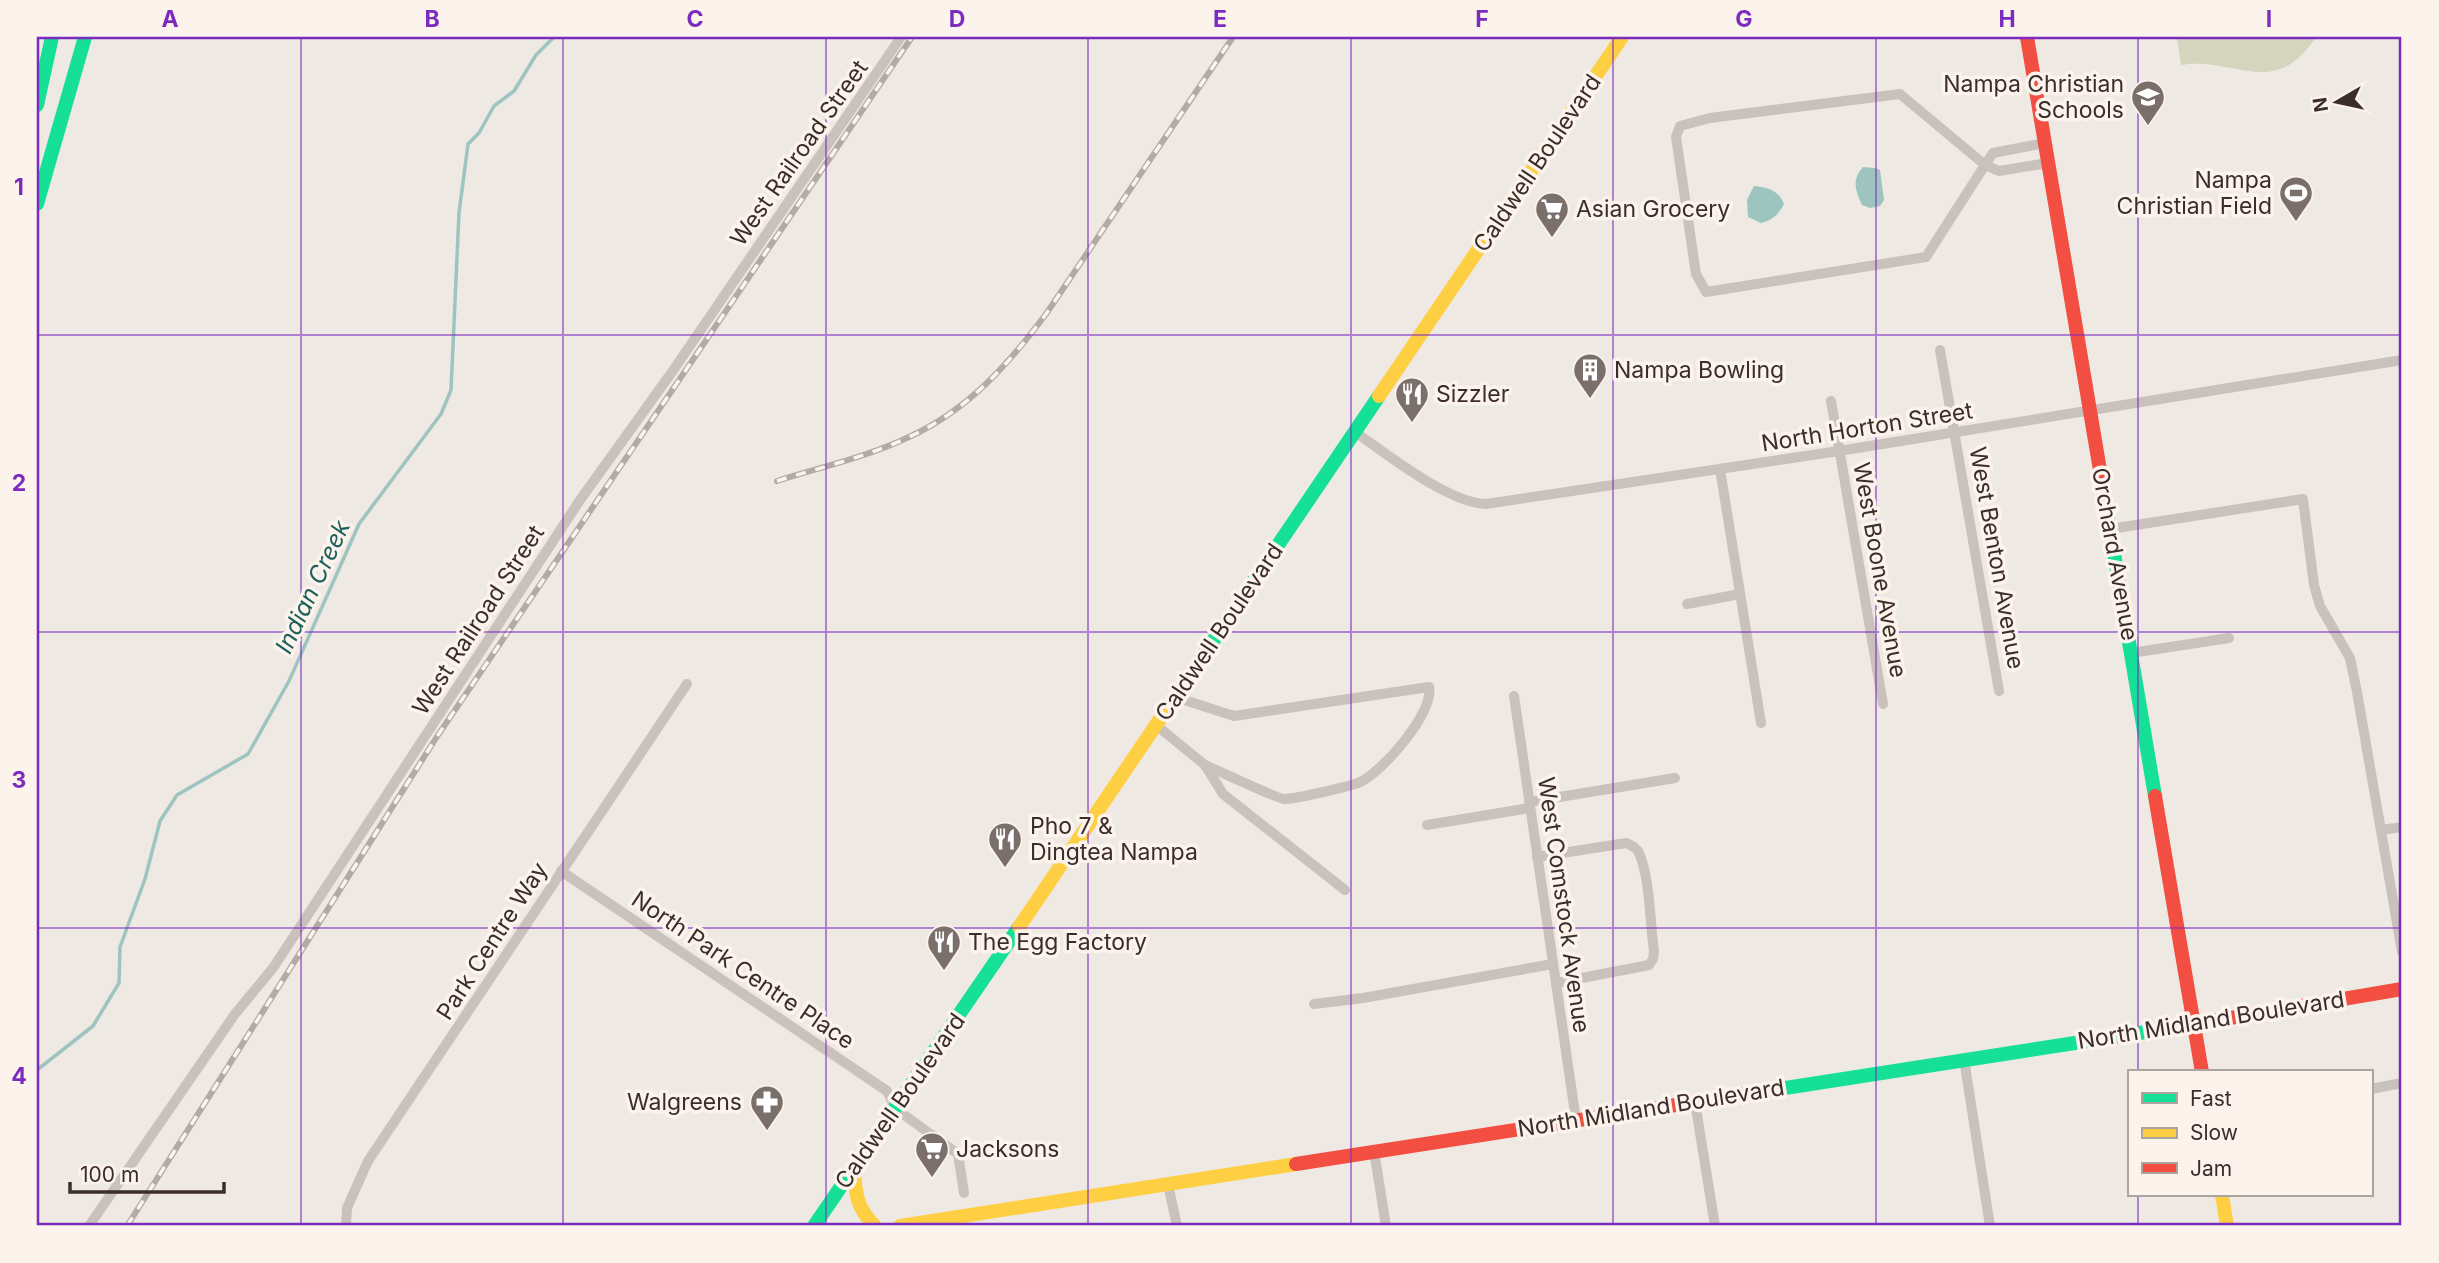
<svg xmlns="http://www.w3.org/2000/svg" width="2439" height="1263" font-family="Inter,sans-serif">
	<rect width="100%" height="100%" fill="#efe9e4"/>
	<path fill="#d3d5bd" d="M 2177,37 L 2316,37 C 2274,101 2236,56 2181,65 Z"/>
	<g fill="#9ec4c0">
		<path d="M 1863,167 L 1875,168 L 1880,170 L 1884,200 L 1880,206 L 1870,208 L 1862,205 C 1856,191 1851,180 1863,167 Z"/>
		<path d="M 1754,186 C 1769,188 1778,190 1784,204 C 1778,215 1773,220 1761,223 L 1748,217 L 1747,200 Z"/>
	</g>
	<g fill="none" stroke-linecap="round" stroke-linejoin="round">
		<polyline stroke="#9ec4c0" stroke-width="3.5" points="37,1070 93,1026 119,983 120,947 145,879 160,821 177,795 248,754 289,681 359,524 441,414 451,390 459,213 468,144 479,133 494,106 514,91 536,55 554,37"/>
		<g stroke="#c9c1bc" stroke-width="10">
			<polygon points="1900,94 1985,165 1926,257 1706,292 1696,274 1676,137 1680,126 1710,118"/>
			<polyline points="2045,143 1993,153 1985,165 1999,171 2048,163"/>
			<polyline points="1940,350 1999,691"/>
			<polyline points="1831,401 1883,704"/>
			<path d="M 1355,432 C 1387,454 1448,503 1486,504 L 1839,451 L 2402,360"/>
			<polyline points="1720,469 1761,723"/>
			<polyline points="2110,529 2303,499 2314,585 2320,606 2350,658 2357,692 2402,952"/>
			<polyline points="1687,604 1740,594"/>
			<polyline points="2131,653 2229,638"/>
			<polyline points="1514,696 1576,1120"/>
			<path d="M 1175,697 L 1234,716 L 1429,687 C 1435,712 1381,774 1358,783 C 1346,787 1296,799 1284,799 C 1278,799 1217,770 1205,765"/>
			<polyline points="1156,725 1205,765 1223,794 1345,890"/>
			<polyline points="1529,802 1675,778"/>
			<polyline points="1427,825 1530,808"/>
			<polyline points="2381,830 2402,827"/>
			<path d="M 1537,857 L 1626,843 C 1632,845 1636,847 1639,853 C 1650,877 1650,924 1654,951 L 1653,959 L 1649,965 L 1556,983"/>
			<polyline points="561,871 887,1091 896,1109 958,1154 964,1193"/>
			<polyline points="1314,1004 1363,998 1553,964"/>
			<polyline points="1964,1059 1990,1226"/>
			<polyline points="2371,1089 2402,1083"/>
			<polyline points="1695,1102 1715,1226"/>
			<polyline points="1374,1151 1386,1226"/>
			<polyline points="1168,1184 1177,1226"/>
			<polyline points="89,1226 235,1014 273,968 580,500 672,372 901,37"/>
			<polyline points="346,1226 347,1208 368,1161 687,684"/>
		</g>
		<g stroke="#16e098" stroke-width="14">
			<polyline points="37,105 52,37"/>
			<polyline points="37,204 85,37"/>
			<polyline points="2103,488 2155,796"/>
			<polyline points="1196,666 1379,396"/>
			<polyline points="1753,1093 2159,1030"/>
			<polyline points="814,1226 1019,927"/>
		</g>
		<g stroke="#ffcf43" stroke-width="14">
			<polyline points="1379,396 1622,37"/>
			<polyline points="1019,927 1196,666"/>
			<path d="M 854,1169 C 855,1193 857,1209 875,1226"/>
			<polyline points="2222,1195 2227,1226"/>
			<polyline points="900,1226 1296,1164"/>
		</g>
		<g stroke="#f24e42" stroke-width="14">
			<polyline points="2027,37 2103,488"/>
			<polyline points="2155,796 2202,1072"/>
			<polyline points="2159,1030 2402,989"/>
			<polyline points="1296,1164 1753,1093"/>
		</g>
		<g stroke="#b1aaa6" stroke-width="6">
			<g id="rail">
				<path d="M 777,481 C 821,467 867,457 909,437 C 968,410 1008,365 1046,314 L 1233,37"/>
				<polyline points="127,1226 438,735 912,37"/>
			</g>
		</g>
		<use href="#rail" stroke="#fbf3ec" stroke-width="3.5" stroke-dasharray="10" stroke-linecap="butt"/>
	</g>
	<path fill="none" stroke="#7b2cbf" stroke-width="2" stroke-opacity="0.55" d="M 301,37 L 301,1226M 563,37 L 563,1226M 826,37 L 826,1226M 1088,37 L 1088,1226M 1351,37 L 1351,1226M 1613,37 L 1613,1226M 1876,37 L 1876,1226M 2138,37 L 2138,1072M 37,335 L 2402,335M 37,632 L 2402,632M 37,928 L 2402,928M 2138,1195 L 2138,1226"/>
	<defs>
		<g id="school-pin" transform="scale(1.75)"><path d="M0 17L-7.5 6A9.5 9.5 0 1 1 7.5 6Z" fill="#7a6f6b" stroke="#fbf3ec"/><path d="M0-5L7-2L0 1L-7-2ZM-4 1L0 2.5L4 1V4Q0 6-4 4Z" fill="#fff"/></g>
		<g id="stadium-pin" transform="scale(1.75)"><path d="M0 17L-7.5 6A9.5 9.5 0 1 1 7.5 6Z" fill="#7a6f6b" stroke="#fbf3ec"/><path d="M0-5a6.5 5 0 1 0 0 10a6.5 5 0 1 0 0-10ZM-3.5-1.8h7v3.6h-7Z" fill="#fff"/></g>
		<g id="supermarket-pin" transform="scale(1.75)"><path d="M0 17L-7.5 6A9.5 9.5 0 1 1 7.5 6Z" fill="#7a6f6b" stroke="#fbf3ec"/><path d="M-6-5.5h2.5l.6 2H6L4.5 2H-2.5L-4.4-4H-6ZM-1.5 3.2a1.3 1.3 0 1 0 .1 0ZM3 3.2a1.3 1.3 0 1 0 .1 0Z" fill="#fff"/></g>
		<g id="building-pin" transform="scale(1.75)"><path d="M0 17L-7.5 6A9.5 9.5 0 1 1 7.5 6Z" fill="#7a6f6b" stroke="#fbf3ec"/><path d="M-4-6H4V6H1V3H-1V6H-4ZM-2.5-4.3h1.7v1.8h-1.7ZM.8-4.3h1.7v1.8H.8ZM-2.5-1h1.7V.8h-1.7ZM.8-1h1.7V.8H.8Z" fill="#fff"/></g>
		<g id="restaurant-pin" transform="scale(1.75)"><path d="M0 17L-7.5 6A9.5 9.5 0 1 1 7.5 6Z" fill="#7a6f6b" stroke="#fbf3ec"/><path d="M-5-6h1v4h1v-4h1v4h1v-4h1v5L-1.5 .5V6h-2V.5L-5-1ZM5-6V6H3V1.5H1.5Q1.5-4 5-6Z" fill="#fff"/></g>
		<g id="pharmacy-pin" transform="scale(1.75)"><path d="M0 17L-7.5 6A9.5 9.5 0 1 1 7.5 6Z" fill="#7a6f6b" stroke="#fbf3ec"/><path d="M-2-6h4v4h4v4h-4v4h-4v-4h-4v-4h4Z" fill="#fff"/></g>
	</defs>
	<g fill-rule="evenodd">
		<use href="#school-pin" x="2148" y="97"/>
		<use href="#stadium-pin" x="2296" y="193"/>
		<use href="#supermarket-pin" x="1552" y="209"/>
		<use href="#building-pin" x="1590" y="370"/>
		<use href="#restaurant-pin" x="1412" y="394"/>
		<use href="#restaurant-pin" x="1005" y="839"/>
		<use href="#restaurant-pin" x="944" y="942"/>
		<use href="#pharmacy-pin" x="767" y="1102"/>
		<use href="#supermarket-pin" x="932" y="1149"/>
	</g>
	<g text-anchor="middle" stroke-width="7" stroke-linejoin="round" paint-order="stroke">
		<g font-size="23" fill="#3b2d2a" stroke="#fbf3ec" text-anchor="start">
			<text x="2124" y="92" text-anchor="end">Nampa Christian<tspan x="2124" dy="26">Schools</tspan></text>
			<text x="2272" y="188" text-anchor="end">Nampa<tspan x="2272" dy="26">Christian Field</tspan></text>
			<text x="1576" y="217">Asian Grocery</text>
			<text x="1614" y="378">Nampa Bowling</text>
			<text x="1436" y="402">Sizzler</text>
			<text x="1030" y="834">Pho 7 &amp;<tspan x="1030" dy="26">Dingtea Nampa</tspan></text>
			<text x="968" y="950">The Egg Factory</text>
			<text x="742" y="1110" text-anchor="end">Walgreens</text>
			<text x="956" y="1157">Jacksons</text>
		</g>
		<g font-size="23" fill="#3b2d2a" stroke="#fbf3ec">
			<text transform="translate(799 153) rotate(-55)" y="8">West Railroad Street</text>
			<text transform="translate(1537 163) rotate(-56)" y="8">Caldwell Boulevard</text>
			<text transform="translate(1867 427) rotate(-9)" y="8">North Horton Street</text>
			<text transform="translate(2115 554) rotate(80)" y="8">Orchard Avenue</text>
			<text transform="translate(1997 558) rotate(80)" y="8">West Benton Avenue</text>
			<text transform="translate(1880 570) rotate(80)" y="8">West Boone Avenue</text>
			<text transform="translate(478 620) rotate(-57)" y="8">West Railroad Street</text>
			<text transform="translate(1219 632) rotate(-56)" y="8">Caldwell Boulevard</text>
			<text transform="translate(1564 905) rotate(82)" y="8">West Comstock Avenue</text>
			<text transform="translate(492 941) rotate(-57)" y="8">Park Centre Way</text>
			<text transform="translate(743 970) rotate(34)" y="8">North Park Centre Place</text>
			<text transform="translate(2211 1020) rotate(-9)" y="8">North Midland Boulevard</text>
			<text transform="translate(900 1101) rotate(-55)" y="8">Caldwell Boulevard</text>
			<text transform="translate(1651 1108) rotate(-9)" y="8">North Midland Boulevard</text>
		</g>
		<g font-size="24" font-style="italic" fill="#1c605c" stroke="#fbf3ec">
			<text transform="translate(313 587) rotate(-65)" y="8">Indian Creek</text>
		</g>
	</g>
	<rect width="2439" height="1263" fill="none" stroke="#fbf3ec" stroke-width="77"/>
	<rect x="2128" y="1070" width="245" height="126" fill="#fbf3ec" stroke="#aea49e" stroke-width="2"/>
	<rect x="2142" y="1093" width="35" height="10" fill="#16e098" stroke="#aea49e" stroke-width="2"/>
	<text x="2190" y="1106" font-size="21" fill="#3b2d2a">Fast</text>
	<rect x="2142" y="1128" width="35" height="10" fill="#ffcf43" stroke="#aea49e" stroke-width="2"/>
	<text x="2190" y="1140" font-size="21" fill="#3b2d2a">Slow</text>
	<rect x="2142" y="1163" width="35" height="10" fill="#f24e42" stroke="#aea49e" stroke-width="2"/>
	<text x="2190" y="1176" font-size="21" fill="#3b2d2a">Jam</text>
	<g transform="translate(2337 102) rotate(261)" stroke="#fbf3ec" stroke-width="5" paint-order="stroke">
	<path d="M0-5L12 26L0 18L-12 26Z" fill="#3b2d2a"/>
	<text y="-10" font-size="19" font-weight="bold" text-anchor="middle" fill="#3b2d2a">N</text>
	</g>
	<path d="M70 1182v10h154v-10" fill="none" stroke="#3b2d2a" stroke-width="3.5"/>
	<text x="80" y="1182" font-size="21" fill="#3b2d2a" stroke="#fbf3ec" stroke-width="5" paint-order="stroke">100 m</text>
	<rect x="38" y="38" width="2362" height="1186" fill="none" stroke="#7b2cbf" stroke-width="2.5"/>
	<g font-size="23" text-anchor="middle" font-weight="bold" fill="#7b2cbf">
		<text x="170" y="27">A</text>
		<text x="432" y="27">B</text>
		<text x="695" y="27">C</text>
		<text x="957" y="27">D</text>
		<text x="1220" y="27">E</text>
		<text x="1482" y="27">F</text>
		<text x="1744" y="27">G</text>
		<text x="2007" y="27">H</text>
		<text x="2269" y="27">I</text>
		<text x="19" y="195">1</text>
		<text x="19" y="491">2</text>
		<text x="19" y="788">3</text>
		<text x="19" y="1084">4</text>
	</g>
</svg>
